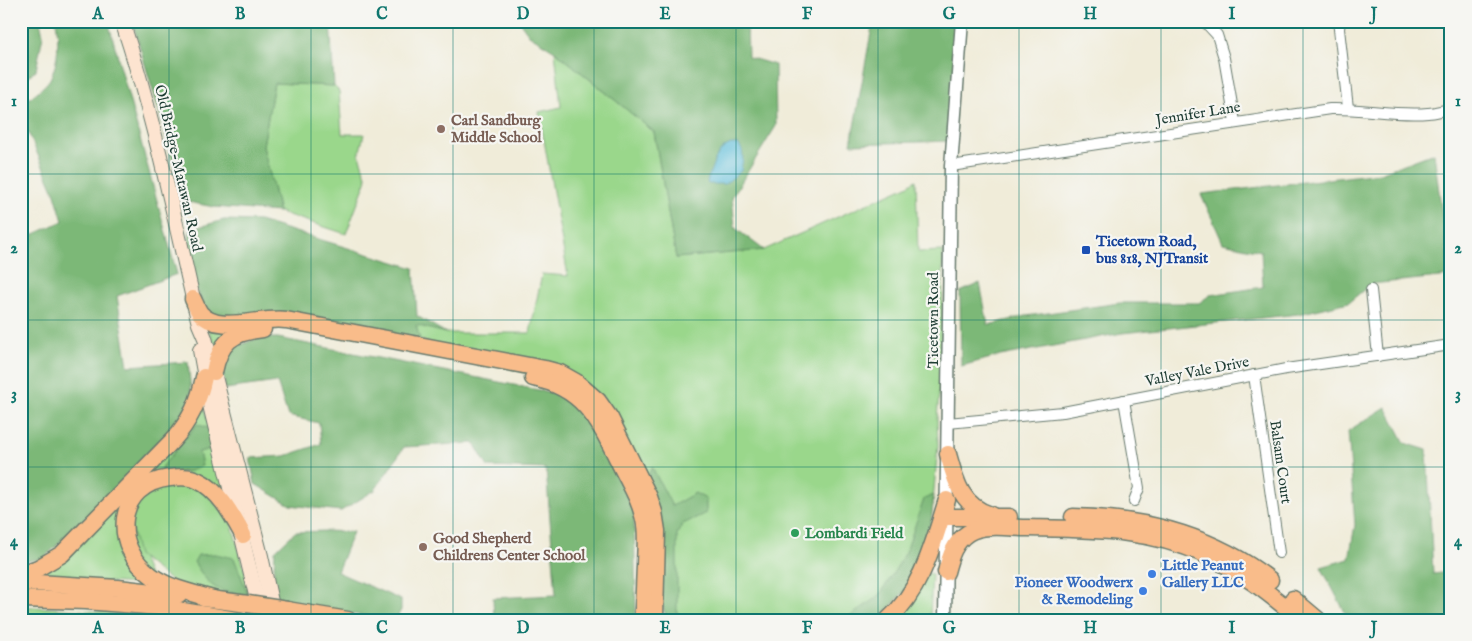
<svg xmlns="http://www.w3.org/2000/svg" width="1472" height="641" font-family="'IM FELL English',serif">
	<rect width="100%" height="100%" fill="#f6f6f2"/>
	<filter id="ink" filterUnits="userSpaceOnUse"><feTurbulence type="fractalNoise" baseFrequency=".02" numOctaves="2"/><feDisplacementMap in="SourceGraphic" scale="10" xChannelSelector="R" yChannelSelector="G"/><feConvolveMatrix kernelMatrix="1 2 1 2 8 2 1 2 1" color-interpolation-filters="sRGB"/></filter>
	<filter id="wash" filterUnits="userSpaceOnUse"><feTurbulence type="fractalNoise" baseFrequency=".0096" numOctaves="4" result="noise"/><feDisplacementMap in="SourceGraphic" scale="20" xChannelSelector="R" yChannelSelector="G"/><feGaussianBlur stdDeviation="1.12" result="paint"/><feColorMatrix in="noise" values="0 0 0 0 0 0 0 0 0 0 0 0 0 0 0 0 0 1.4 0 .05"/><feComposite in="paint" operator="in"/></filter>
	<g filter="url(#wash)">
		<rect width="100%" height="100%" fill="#f0ecd9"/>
		<g fill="#9ad78b" stroke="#5c8a60">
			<polygon points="555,51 654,132 676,258 764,250 907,186 916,180 918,252 943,251 942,357 937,418 938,445 931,523 879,620 671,620 603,397 420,340 415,325 446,333 530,333 542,274 568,276 539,112 561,107"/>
			<polygon points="274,83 334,86 339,91 342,134 364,134 359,155 367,179 346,234 279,212 263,146"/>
			<polygon points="206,322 236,328 215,348"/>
			<polygon points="203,404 229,502 182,472 122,509 153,585 30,577"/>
			<polygon points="183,481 204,491 231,521 252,597 210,593 173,582 138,555 129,519 146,490"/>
			<polygon points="928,573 932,574 930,620 896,620"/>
			<polygon points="21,606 104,612 181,620 119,620 21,613"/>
		</g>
		<g fill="#7bb877" stroke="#4d7a56">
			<polygon points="34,21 40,21 43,35 36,70 21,83 21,26"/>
			<path d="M 56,21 L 108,21 L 177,274 L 117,296 L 128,366 L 188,362 L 192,400 L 172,434 L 43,559 L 21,561 L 21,240 L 63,221 L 55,194 L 21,116 L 21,105 C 29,98 45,87 50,79 C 59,62 59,39 56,21 Z"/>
			<polygon points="132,21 330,21 334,86 274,83 263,146 279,212 214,207 183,201 162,121"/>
			<polygon points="519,21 747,21 748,57 775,65 776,126 732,197 735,228 764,250 676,258 654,132 555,51 529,35"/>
			<polygon points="873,21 959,21 953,141 851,144"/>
			<polygon points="1434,153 1450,276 1371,284 1349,302 1299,314 1122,333 995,357 961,366 960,292 980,283 988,325 1026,316 1120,303 1199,303 1210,295 1263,287 1261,251 1223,243 1201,194 1380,173"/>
			<path d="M 224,220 L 259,221 L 414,268 L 417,316 L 446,333 L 416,325 L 420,340 L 221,318 C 212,314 205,309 201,300 C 194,287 185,242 191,229 Z"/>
			<polygon points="258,338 278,338 564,395 580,405 634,511 636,616 633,620 494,620 493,598 556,595 546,469 488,467 474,443 404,447 375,490 341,511 290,505 255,484 250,458 285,456 321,444 319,423 288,416 277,382 225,389 222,365 230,349"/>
			<polygon points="1386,407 1405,443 1427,450 1433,574 1451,572 1451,620 1357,620 1347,616 1321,567 1349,559 1355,525 1348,431"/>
			<polygon points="197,424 210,429 213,440 211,449 199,452 202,466 190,471 162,473 161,468"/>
			<polygon points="652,467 672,506 695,493 706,499 706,513 683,524 677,534 677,620 667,620 662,604 647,478"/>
			<polygon points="934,495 931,523 921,557 910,585 879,620 845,620 880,595 906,552 924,499"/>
			<polygon points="325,531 353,532 337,572 401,600 401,610 396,619 341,613 279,601 273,586 275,551 295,532"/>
			<path d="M 215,554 L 234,558 L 248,594 C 217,593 211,589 194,562 L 198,555 Z"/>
		</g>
		<path fill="#5cbedb" stroke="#3e7e88" d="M 731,144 L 738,144 C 746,152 742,162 741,171 L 725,184 L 708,184 L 707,181 C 713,166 715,150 731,144 Z"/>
	</g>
	<g filter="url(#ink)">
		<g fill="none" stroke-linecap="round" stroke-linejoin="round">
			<g stroke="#687a6e" stroke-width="12">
				<g id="minor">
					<polyline points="1204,21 1217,35 1224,58 1235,122"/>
					<polyline points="1340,21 1339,29 1348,108"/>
					<path d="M 951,166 L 1330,109 C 1363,108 1395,116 1428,113 C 1435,113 1443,110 1451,109"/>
					<polyline points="1371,290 1378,356"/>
					<polyline points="1254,375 1279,553"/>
					<polyline points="1124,400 1139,488 1134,501"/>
					<polyline points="948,423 1063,412 1286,369 1451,345"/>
				</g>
			</g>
			<g stroke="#687a6e" stroke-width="15">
				<polyline id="tertiary" points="945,620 951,166 962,21"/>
			</g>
			<g stroke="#687a6e" stroke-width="16">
				<g id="secondary">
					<path d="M 122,21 C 155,120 175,223 199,324 L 205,338 L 261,556 L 275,620"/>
					<polyline points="200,350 210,405 262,620"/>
				</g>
			</g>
			<g stroke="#687a6e" stroke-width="19">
				<g id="trunk">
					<path d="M 193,299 C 195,303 197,309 200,313 C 218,335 261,316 286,320 L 545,369 L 560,373 L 576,382 L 598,401 L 610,418 L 649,497 L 654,512 L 657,531 L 655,620"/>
					<path d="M 214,372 C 220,342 232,332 263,329"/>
					<path d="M 533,378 C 586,388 600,424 622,468 C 631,486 642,504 645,525 C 647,538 645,553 645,566 C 644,584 644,602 642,620"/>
					<path d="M 948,454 C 955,480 961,506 991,515"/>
					<polyline points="947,517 1009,517"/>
					<path d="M 1073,517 C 1145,518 1213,536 1270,580"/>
					<path d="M 946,572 C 950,557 954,542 968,533 C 984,523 1010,528 1028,528 C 1089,529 1146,528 1204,554 C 1240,570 1270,594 1301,620"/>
					<path d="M 21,574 L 38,568 L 62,554 L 173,440 C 190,421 199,402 204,377"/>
					<polyline points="21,582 118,588 179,595"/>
					<polyline points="203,598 248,604"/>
					<polyline points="21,599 86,601 159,607 236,620"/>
					<path d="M 213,599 C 192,593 171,589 152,576 C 111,547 115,484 170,478 C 179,477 189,476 197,480 C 219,490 232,515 243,535"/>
					<polyline points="1293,599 1318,620"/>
					<polyline points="287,610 348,620"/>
					<path d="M 888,620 C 923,588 933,543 947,500"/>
				</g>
			</g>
			<use href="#minor" stroke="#fff" stroke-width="10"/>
			<use href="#tertiary" stroke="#fff" stroke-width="12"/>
			<use href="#secondary" stroke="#fde4d0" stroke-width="14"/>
			<use href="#trunk" stroke="#f9bc8a" stroke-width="16"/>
			<g stroke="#687a6e" stroke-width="19" stroke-linecap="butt">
				<polyline id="trunk-bridge" points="248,604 287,610"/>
			</g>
			<use href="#trunk-bridge" stroke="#f9bc8a" stroke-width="16"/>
		</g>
	</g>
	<path fill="none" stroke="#0f766e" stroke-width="1" stroke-opacity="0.55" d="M 169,21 L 169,620M 311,21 L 311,620M 453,21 L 453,620M 594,21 L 594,620M 736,21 L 736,620M 878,21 L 878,620M 1019,21 L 1019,620M 1161,21 L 1161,620M 1303,21 L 1303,620M 21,174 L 1451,174M 21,320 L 1451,320M 21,467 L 1451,467"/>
	<g fill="#8d6e63" stroke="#f6f6f2" stroke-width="2">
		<circle cx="441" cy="129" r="5"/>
		<circle cx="423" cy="547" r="5"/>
	</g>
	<rect fill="#1a4fb4" stroke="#f6f6f2" stroke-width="2" x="1081" y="245" width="10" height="10" rx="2.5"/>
	<circle fill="#2e9e5b" stroke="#f6f6f2" stroke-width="2" cx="795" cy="533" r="5"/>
	<g fill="#3f7fe0" stroke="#f6f6f2" stroke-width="2">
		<circle cx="1152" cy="574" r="5"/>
		<circle cx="1143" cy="591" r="5"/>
	</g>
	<g text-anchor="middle" stroke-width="4.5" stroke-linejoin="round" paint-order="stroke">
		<g font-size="15" fill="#1f3d34" stroke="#f6f6f2">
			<text transform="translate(1198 113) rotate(-9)" y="5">Jennifer Lane</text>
			<text transform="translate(179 168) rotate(77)" y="5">Old Bridge-Matawan Road</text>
			<text transform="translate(933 320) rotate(-90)" y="5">Ticetown Road</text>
			<text transform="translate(1197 371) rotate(-11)" y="5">Valley Vale Drive</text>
			<text transform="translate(1281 462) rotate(82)" y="5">Balsam Court</text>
		</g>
		<g font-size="15" font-weight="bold" fill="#785e54" stroke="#f6f6f2" text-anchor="start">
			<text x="451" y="125">Carl Sandburg<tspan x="451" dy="17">Middle School</tspan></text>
			<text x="433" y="543">Good Shepherd<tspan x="433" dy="17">Childrens Center School</tspan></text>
		</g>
		<g font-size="15" font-weight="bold" fill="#164399" stroke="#f6f6f2" text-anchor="start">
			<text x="1096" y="246">Ticetown Road,<tspan x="1096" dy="17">bus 818, NJTransit</tspan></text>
		</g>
		<g font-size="15" font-weight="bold" fill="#27864d" stroke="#f6f6f2" text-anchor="start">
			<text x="805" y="538">Lombardi Field</text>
		</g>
		<g font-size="15" font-weight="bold" fill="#366cbe" stroke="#f6f6f2" text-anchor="start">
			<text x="1162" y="570">Little Peanut<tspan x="1162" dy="17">Gallery LLC</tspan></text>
			<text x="1133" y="587" text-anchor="end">Pioneer Woodwerx<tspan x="1133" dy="17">&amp; Remodeling</tspan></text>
		</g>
	</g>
	<rect width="1472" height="641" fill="none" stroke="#f6f6f2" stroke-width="55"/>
	<rect x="28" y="28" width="1416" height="586" fill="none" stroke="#0f766e" stroke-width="2"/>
	<g font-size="16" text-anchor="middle" font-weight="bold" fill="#0f766e">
		<text x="98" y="19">A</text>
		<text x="240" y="19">B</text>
		<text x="382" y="19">C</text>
		<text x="523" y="19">D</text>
		<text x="665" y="19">E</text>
		<text x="807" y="19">F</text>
		<text x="949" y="19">G</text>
		<text x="1090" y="19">H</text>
		<text x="1232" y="19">I</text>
		<text x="1374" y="19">J</text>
		<text x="14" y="106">1</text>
		<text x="1458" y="106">1</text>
		<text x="14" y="253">2</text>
		<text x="1458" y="253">2</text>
		<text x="14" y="399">3</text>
		<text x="1458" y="399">3</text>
		<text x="14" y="546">4</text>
		<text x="1458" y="546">4</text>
		<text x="98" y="633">A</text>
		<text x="240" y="633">B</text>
		<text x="382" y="633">C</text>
		<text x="523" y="633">D</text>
		<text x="665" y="633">E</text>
		<text x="807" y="633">F</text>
		<text x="949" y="633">G</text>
		<text x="1090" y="633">H</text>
		<text x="1232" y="633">I</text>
		<text x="1374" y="633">J</text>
	</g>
</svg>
